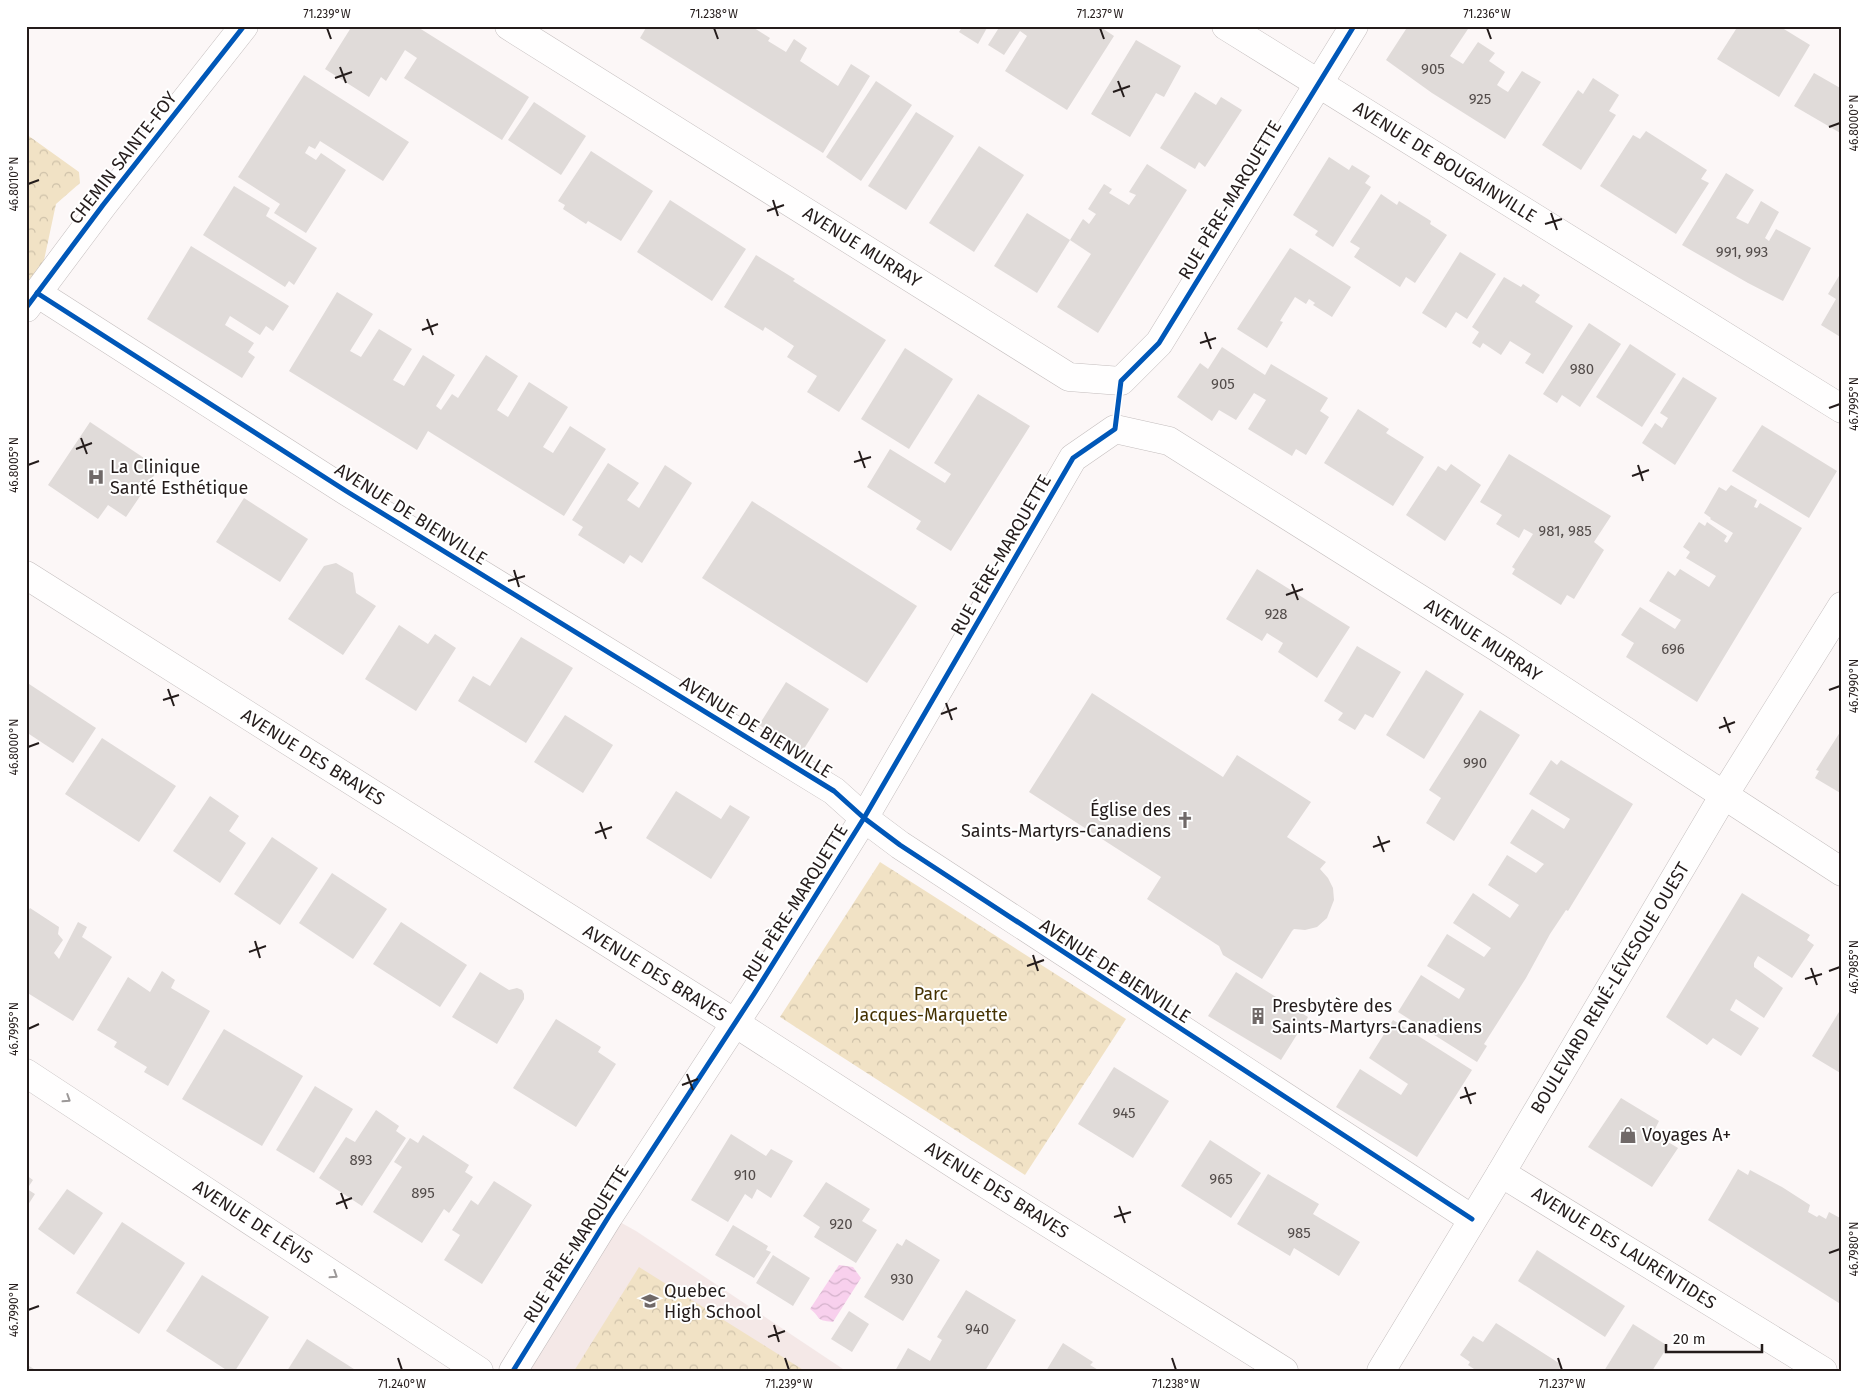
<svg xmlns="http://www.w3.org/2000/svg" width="1868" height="1397" font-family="'Fira Sans',sans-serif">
	<defs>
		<pattern id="park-crowns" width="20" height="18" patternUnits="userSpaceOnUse" patternTransform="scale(1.25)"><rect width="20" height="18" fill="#f1e2c5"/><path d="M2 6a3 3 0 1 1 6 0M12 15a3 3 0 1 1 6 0" fill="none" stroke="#cec1a9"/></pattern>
		<pattern id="water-waves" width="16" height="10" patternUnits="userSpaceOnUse" patternTransform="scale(1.25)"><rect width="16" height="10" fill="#f8d0ed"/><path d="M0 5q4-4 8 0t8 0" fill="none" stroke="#d4b2cb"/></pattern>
	</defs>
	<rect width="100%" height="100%" fill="#fcf7f7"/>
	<polygon fill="#f4e8e7" points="609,1216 636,1231 846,1371 519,1371"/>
	<g fill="url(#park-crowns)">
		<polygon points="26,134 79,172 80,183 56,204 37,293 26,308"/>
		<polygon points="880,862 1126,1019 1025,1175 780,1017"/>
		<polygon points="639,1267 805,1371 574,1371"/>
	</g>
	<path fill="url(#water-waves)" d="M 839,1265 L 853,1267 L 861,1278 L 833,1322 C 814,1320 822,1318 810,1309 Z"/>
	<g fill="#e0dbd9">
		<polygon points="352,26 416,26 529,97 502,140 404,78 417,58 405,50 386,81 381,77 369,97 325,69"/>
		<polygon points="647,26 751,26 770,38 768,41 786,52 794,39 807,48 800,61 838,86 851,64 870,76 823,153 640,38"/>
		<polygon points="963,26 988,26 978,44 959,32"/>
		<polygon points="1000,26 1099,26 1114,36 1067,110 1005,71 1027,36 1020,31 1004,55 988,45"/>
		<polygon points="1408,26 1470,26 1450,56 1463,64 1478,42 1495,53 1489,61 1505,72 1497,85 1503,89 1508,92 1522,71 1541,82 1505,139 1432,93 1386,60"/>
		<polygon points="1738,26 1779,26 1810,45 1779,97 1717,59"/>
		<polygon points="1136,40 1181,66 1164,97 1156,93 1130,137 1091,114"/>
		<polygon points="1814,73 1842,89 1842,134 1794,106"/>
		<polygon points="304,75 409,142 383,181 320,141 315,149 309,146 305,153 316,160 321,153 346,170 306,233 274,213 280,204 238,177"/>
		<polygon points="1593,78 1619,95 1609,111 1616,115 1581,170 1542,145 1578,90 1583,94"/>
		<polygon points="876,81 912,105 861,181 826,157"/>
		<polygon points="1195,92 1216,105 1221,97 1242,110 1205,167 1199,162 1195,169 1160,148"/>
		<polygon points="534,102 586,136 561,175 508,140"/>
		<polygon points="916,112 954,136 906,210 868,186"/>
		<polygon points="1646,131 1707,170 1701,179 1709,183 1676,234 1600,186 1633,135 1640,139"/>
		<polygon points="979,146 1024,175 974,252 929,223"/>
		<polygon points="591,151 653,191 621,241 588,221 586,224 563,209 565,205 558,201"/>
		<polygon points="1329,157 1349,170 1352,165 1370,176 1365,183 1371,187 1333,247 1315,235 1318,231 1293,215"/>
		<polygon points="1147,164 1187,190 1098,333 1057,307 1091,254 1070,240 1083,219 1089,224 1096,214 1088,209 1104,184 1112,189 1109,193 1129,205 1136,195 1129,192"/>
		<polygon points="1726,173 1754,190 1736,218 1748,224 1761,201 1779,212 1765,238 1769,241 1776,229 1811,248 1783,301 1748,283 1682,245"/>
		<polygon points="234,186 270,208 266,216 317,248 294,285 289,281 285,287 203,235"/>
		<polygon points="1381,194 1397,205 1399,201 1431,221 1430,224 1447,235 1415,283 1406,277 1400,287 1354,257 1360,248 1350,242"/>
		<polygon points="670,200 746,249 712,301 637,252"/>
		<polygon points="1027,213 1070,240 1037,293 994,266"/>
		<polygon points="191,246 289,306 273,331 266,326 260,335 230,316 225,325 254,343 248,352 255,357 242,378 147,319"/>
		<polygon points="1290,248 1351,287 1332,317 1313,305 1315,303 1309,299 1306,304 1295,297 1280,321 1283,322 1267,348 1237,329"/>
		<polygon points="1460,252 1496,274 1467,319 1456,312 1446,328 1422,313"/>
		<polygon points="756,255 795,279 793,281 886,340 839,412 807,392 817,376 787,357 794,346 765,327 763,331 724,307"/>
		<polygon points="1842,271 1842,338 1821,325 1836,299 1828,294"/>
		<polygon points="1504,277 1521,287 1523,284 1540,295 1535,302 1573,326 1543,374 1525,363 1531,354 1510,341 1501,355 1483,343 1480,348 1472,343 1479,332 1472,327"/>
		<polygon points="337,292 373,314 350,351 361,357 379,329 412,349 393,380 404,386 423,355 455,375 436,406 441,410 452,394 458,398 486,355 518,376 497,410 508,417 529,382 568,407 543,447 553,453 570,426 606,449 564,516 428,431 417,450 289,371"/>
		<polygon points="1589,323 1621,344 1580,407 1562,395 1557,403 1543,394"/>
		<polygon points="1630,344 1676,374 1642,427 1596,397"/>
		<polygon points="1222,347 1265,375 1271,364 1328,398 1320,411 1329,417 1306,455 1296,449 1292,456 1248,429 1266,400 1254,393 1236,420 1219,410 1212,421 1177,397 1200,363 1208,369"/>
		<polygon points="905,348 953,379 909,449 861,419"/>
		<polygon points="1683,377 1717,398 1675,465 1642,443 1655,423 1662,428 1668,418 1660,413"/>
		<polygon points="978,394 1030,426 951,551 916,529 921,521 867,487 890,449 945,483 951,474 934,463"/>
		<polygon points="1358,409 1389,429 1386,433 1424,457 1393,506 1324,463"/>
		<polygon points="90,422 159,468 126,517 108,505 98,519 48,485"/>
		<polygon points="1762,425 1837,471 1809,518 1732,471"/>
		<polygon points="1509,454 1611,516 1594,542 1604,550 1574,599 1567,595 1561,605 1512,574 1515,569 1512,567 1533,534 1524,529 1519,538 1496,524 1502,515 1480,502"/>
		<polygon points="608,463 639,483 627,500 639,508 665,465 692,483 642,563 630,555 624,564 578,535 583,527 572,520"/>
		<polygon points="1451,464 1481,485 1445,541 1406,515 1438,466 1446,471"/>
		<polygon points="1731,485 1757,500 1754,507 1757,508 1760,503 1802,528 1697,702 1626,657 1634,643 1621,635 1640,607 1675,629 1681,620 1649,601 1668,571 1675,576 1680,569 1709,587 1716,576 1686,558 1690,552 1683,547 1699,522 1705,526 1707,522 1727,536 1724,541 1727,543 1733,533 1710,519 1711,518 1704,513 1719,487 1726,491"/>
		<polygon points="244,498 308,539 280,582 216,542"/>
		<polygon points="752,501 917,606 867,683 702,578"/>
		<polygon points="336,563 353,573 356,593 376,606 343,655 288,619 324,566"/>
		<polygon points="1257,569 1350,627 1317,678 1278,652 1283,643 1267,633 1262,641 1226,619"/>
		<polygon points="399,625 428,644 435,634 456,648 416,711 365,679"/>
		<polygon points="521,637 573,668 526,743 458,701 473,676 490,686"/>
		<polygon points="1357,646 1401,672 1373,718 1365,714 1355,730 1338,720 1343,713 1324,701"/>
		<polygon points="1426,670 1464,694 1424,759 1386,735"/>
		<polygon points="26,682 96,728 73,763 26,732"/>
		<polygon points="786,682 829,709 802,752 759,725"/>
		<polygon points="1092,693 1223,777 1237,755 1311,802 1287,837 1326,862 1320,869 1328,878 1333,888 1334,900 1327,918 1317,927 1305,930 1294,929 1292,931 1262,979 1223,955 1219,946 1147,899 1161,877 1029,792"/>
		<polygon points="1480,710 1520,735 1454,841 1426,823 1441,798 1429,790"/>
		<polygon points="565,715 613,745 583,793 534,762"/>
		<polygon points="1842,729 1842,794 1815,778 1819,771 1816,770"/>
		<polygon points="102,738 176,786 139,842 65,794"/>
		<polygon points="1551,760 1557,765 1561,760 1633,804 1568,911 1566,910 1550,934 1526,978 1484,1044 1487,1046 1477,1062 1398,1012 1421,975 1459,999 1465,989 1427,966 1447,934 1484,957 1491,948 1453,923 1473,893 1510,918 1519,905 1488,885 1507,855 1536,873 1544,864 1510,843 1532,809 1564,829 1570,819 1529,794"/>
		<polygon points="676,791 721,819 730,805 750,817 711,879 646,838"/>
		<polygon points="210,796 239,816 229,831 246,843 220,883 173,851"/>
		<polygon points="272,837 318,868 280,925 234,894"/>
		<polygon points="332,873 387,909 353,959 299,923"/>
		<polygon points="1742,893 1810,935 1807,940 1814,945 1792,978 1758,956 1754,963 1754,967 1783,988 1764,1018 1736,999 1730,1010 1759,1028 1741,1056 1713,1038 1707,1045 1666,1017"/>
		<polygon points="30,908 59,927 58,934 63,940 54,953 59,959 78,922 87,927 82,937 112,957 73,1021 26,992 26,915"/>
		<polygon points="401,922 467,965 440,1007 373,964"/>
		<polygon points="162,971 175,980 171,988 210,1011 168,1086 144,1072 147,1067 114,1047 117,1042 97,1030 128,977 150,992"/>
		<polygon points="480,972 509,990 517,988 522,990 524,994 524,999 497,1044 452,1017"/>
		<polygon points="1236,972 1308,1017 1281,1060 1208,1016"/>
		<polygon points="1842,1007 1842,1074 1812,1056"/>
		<polygon points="556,1019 601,1047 598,1052 616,1064 576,1127 513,1088"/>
		<polygon points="1393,1020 1472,1070 1417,1157 1336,1107 1360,1069 1401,1095 1408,1084 1369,1058"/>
		<polygon points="224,1029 303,1076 262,1146 182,1099"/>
		<polygon points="1114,1067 1169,1101 1133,1158 1078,1124"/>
		<polygon points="315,1086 353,1109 314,1173 276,1150"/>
		<polygon points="1621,1098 1659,1121 1653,1133 1678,1148 1652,1187 1588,1147"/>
		<polygon points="376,1110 399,1126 396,1131 406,1138 362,1206 319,1178 346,1137 355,1142"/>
		<polygon points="731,1134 766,1156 771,1149 793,1161 771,1198 757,1189 752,1199 745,1194 728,1222 691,1200"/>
		<polygon points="423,1135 469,1165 465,1172 473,1177 449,1213 444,1209 422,1243 373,1212 402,1167 394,1162 410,1138 418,1143"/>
		<polygon points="1210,1140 1261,1173 1231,1218 1181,1186"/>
		<polygon points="1738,1169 1748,1175 1750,1170 1782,1187 1810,1205 1808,1212 1817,1217 1819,1215 1826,1219 1829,1212 1842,1219 1842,1255 1840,1259 1842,1260 1842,1305 1708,1220"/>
		<polygon points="1268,1174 1319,1204 1313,1214 1360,1242 1339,1276 1294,1248 1290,1256 1237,1224"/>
		<polygon points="26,1175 33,1180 27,1189 35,1194 26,1208"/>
		<polygon points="494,1181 532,1205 482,1284 444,1260 460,1235 452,1230 471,1200 478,1205"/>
		<polygon points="826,1182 870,1209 862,1221 877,1230 856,1263 814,1237 820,1227 803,1216"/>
		<polygon points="67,1189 103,1213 74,1255 38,1229"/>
		<polygon points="122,1222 185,1263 139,1334 76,1293"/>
		<polygon points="733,1225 768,1246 766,1250 771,1252 754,1278 715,1255"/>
		<polygon points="906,1239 940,1260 903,1321 864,1297 897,1243 902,1246"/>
		<polygon points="1537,1250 1625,1306 1605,1337 1518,1281"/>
		<polygon points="773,1255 810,1278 793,1306 756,1283"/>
		<polygon points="202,1275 269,1317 235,1371 228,1371 166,1331"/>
		<polygon points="966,1290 1016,1320 985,1371 966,1371 964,1369 962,1371 895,1371 908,1348 930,1361 942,1340 937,1337"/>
		<polygon points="849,1311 869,1324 852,1352 831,1339"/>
		<polygon points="1496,1323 1562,1365 1558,1371 1477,1371 1468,1365 1470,1362 1460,1355 1473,1336 1483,1342"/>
		<polygon points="1633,1324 1668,1346 1652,1371 1604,1371"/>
		<polygon points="307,1339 357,1371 287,1371"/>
		<polygon points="1063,1343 1093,1362 1090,1365 1100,1371 1046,1371"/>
		<polygon points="26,1364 37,1371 26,1371"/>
	</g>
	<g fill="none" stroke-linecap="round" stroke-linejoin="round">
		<g stroke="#c4bebe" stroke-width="29">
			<g id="street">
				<polyline points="509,26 1069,377 1121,381 1159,343 1354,26"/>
				<polyline points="1226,26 1842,409"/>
				<polyline points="37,293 346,491 834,791 864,818 900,845 1472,1219"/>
				<polyline points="26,575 735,1023 962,1169 1284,1371"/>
				<polyline points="26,1073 479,1371"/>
				<polyline points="1501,1173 1823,1371"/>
				<polyline points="513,1371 609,1216 754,994 864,818 1073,458 1115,429 1169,441 1498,648 1842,872"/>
			</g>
		</g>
		<g stroke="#c4bebe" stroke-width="29">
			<g id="secondary">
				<polyline points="26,308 103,205 244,26"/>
				<polyline points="1381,1371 1501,1173 1724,795 1842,606"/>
			</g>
		</g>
		<use href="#street" stroke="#fffefe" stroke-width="28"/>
		<use href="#secondary" stroke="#fffefe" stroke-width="28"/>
		<g stroke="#fff" stroke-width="8">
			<g id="cycleway">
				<polyline points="37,293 346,491 834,791 864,818 900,845 1472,1219"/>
				<polyline points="26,308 103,205 244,26"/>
				<polyline points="513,1371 609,1216 754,994 864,818 1073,458 1115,429 1121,381 1159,343 1354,26"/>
			</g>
		</g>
		<use href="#cycleway" stroke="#0057b8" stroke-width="5"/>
	</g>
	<defs><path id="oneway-chevron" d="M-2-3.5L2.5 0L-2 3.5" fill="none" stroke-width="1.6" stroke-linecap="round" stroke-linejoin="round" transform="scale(1.25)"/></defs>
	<g stroke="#9c9898">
		<use href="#oneway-chevron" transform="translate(67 1099) rotate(33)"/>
		<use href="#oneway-chevron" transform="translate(334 1275) rotate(33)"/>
	</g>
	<path fill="none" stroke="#241c1b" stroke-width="2" d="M 327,28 L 331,39M 714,28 L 718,39M 1100,28 L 1104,39M 1487,28 L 1491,39M 340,67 L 346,83M 335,78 L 352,72M 1118,81 L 1124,97M 1113,92 L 1130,86M 1829,127 L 1840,123M 28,184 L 39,180M 773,200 L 778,216M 767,211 L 784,205M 1551,213 L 1557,230M 1545,224 L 1562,219M 427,319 L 433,335M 422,330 L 438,324M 1205,332 L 1211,349M 1200,343 L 1216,338M 1829,408 L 1840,404M 81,438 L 87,454M 76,449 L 92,443M 859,451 L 865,468M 854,462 L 871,457M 28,465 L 39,461M 1638,465 L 1643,481M 1632,476 L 1649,470M 514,570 L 519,587M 508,581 L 525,576M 1292,584 L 1298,600M 1286,595 L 1303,589M 168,689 L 174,706M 1829,690 L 1840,686M 163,700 L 179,695M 946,703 L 952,720M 941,714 L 957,708M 1724,717 L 1730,733M 1719,728 L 1735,722M 28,747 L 39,743M 600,822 L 606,839M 595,833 L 612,827M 1378,836 L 1384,852M 1373,847 L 1390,841M 255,941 L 260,958M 249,952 L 266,946M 1033,955 L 1038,971M 1027,966 L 1044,960M 1811,968 L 1817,985M 1829,971 L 1840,967M 1805,979 L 1822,974M 28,1029 L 39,1024M 687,1074 L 693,1090M 682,1085 L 698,1079M 1465,1087 L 1471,1104M 1460,1098 L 1476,1093M 341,1193 L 347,1209M 336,1204 L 352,1198M 1119,1206 L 1125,1223M 1114,1217 L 1131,1212M 1829,1253 L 1840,1249M 28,1310 L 39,1306M 774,1325 L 779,1342M 768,1337 L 785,1331M 398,1358 L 402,1370M 785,1358 L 789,1370M 1172,1358 L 1176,1370M 1558,1358 L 1562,1370"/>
	<defs>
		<g id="hospital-bare" transform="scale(1.35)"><path d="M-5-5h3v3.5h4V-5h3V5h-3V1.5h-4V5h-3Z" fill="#706968" stroke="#fff" stroke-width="2.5" paint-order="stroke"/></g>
		<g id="church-bare" transform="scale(1.35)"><path d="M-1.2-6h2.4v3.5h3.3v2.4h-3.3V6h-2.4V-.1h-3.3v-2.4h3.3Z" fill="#706968" stroke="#fff" stroke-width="2.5" paint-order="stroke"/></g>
		<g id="building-bare" transform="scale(1.35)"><path d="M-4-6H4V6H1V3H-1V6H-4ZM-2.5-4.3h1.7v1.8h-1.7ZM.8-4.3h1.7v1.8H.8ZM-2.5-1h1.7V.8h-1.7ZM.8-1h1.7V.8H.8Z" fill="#706968" stroke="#fff" stroke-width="2.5" paint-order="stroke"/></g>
		<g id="shop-bare" transform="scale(1.35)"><path d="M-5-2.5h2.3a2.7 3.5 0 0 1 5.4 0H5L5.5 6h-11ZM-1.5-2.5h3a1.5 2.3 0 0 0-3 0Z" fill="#706968" stroke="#fff" stroke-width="2.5" paint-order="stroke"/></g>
		<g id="school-bare" transform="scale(1.35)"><path d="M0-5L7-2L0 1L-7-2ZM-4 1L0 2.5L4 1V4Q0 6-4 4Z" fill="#706968" stroke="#fff" stroke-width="2.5" paint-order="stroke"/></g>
	</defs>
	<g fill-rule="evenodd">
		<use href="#hospital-bare" x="96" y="477"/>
		<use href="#church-bare" x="1185" y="820"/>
		<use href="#building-bare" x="1258" y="1016"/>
		<use href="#shop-bare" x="1628" y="1135"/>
		<use href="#school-bare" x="650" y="1301"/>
	</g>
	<g text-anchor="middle" stroke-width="4" stroke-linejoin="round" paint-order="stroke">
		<g font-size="15" fill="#534c4a">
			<text x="1433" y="74">905</text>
			<text x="1480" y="104">925</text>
			<text x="1742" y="257">991, 993</text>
			<text x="1582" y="374">980</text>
			<text x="1223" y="389">905</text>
			<text x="1565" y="536">981, 985</text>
			<text x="1276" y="619">928</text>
			<text x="1673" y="654">696</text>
			<text x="1475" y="768">990</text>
			<text x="1124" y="1118">945</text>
			<text x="361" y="1165">893</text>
			<text x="745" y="1180">910</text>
			<text x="1221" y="1184">965</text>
			<text x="423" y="1198">895</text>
			<text x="841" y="1229">920</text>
			<text x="1299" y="1238">985</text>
			<text x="902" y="1284">930</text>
			<text x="977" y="1334">940</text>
		</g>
		<g font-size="18" fill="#241c1b" stroke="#fff">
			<text transform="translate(123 158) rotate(-52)" y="6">CHEMIN SAINTE-FOY</text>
			<text transform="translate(1445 162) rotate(32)" y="6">AVENUE DE BOUGAINVILLE</text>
			<text transform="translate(1230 200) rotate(-59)" y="6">RUE PÈRE-MARQUETTE</text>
			<text transform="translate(862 247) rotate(32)" y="6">AVENUE MURRAY</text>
			<text transform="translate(411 514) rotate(32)" y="6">AVENUE DE BIENVILLE</text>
			<text transform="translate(1001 555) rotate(-60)" y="6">RUE PÈRE-MARQUETTE</text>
			<text transform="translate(1483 640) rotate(33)" y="6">AVENUE MURRAY</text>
			<text transform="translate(756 727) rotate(32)" y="6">AVENUE DE BIENVILLE</text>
			<text transform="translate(313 757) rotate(32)" y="6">AVENUE DES BRAVES</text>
			<text transform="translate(795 903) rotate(-58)" y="6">RUE PÈRE-MARQUETTE</text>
			<text transform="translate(1115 971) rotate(33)" y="6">AVENUE DE BIENVILLE</text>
			<text transform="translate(655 973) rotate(32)" y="6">AVENUE DES BRAVES</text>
			<text transform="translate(1610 988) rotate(-59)" y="6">BOULEVARD RENÉ-LÉVESQUE OUEST</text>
			<text transform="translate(997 1190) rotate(32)" y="6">AVENUE DES BRAVES</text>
			<text transform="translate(253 1222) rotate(33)" y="6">AVENUE DE LÉVIS</text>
			<text transform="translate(576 1244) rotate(-58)" y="6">RUE PÈRE-MARQUETTE</text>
			<text transform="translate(1624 1248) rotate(32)" y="6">AVENUE DES LAURENTIDES</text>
		</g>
		<g font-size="18" fill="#241c1b" stroke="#fff" text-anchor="start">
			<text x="110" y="473">La Clinique<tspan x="110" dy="21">Santé Esthétique</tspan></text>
			<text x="1171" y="816" text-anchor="end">Église des<tspan x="1171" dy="21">Saints-Martyrs-Canadiens</tspan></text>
			<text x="1272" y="1012">Presbytère des<tspan x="1272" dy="21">Saints-Martyrs-Canadiens</tspan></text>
			<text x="1642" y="1141">Voyages A+</text>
			<text x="664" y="1297">Quebec<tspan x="664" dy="21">High School</tspan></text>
		</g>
		<g font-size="18" fill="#443100" stroke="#fff">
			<text x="931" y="1000">Parc<tspan x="931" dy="21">Jacques-Marquette</tspan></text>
		</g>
	</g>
	<rect width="1868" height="1397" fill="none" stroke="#ffffff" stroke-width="55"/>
	<path d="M1666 1344v8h96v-8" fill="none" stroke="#241c1b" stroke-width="2.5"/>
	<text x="1673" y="1344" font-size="15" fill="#241c1b" stroke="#ffffff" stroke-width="4" paint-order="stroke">20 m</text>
	<rect x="28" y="28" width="1812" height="1342" fill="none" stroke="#241c1b" stroke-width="2"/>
	<g font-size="12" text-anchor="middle" fill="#241c1b">
		<text x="327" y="18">71.239°W</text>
		<text x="714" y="18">71.238°W</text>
		<text x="1100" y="18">71.237°W</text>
		<text x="1487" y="18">71.236°W</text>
		<text transform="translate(1854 123) rotate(-90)" y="4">46.8000°N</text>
		<text transform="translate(14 184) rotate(-90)" y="4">46.8010°N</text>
		<text transform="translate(1854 404) rotate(-90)" y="4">46.7995°N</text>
		<text transform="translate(14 465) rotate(-90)" y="4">46.8005°N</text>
		<text transform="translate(1854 686) rotate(-90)" y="4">46.7990°N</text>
		<text transform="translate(14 747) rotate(-90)" y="4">46.8000°N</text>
		<text transform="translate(1854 967) rotate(-90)" y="4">46.7985°N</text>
		<text transform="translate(14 1029) rotate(-90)" y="4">46.7995°N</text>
		<text transform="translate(1854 1249) rotate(-90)" y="4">46.7980°N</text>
		<text transform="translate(14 1310) rotate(-90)" y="4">46.7990°N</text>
		<text x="402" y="1388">71.240°W</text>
		<text x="789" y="1388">71.239°W</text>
		<text x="1176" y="1388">71.238°W</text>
		<text x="1562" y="1388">71.237°W</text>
	</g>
</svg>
